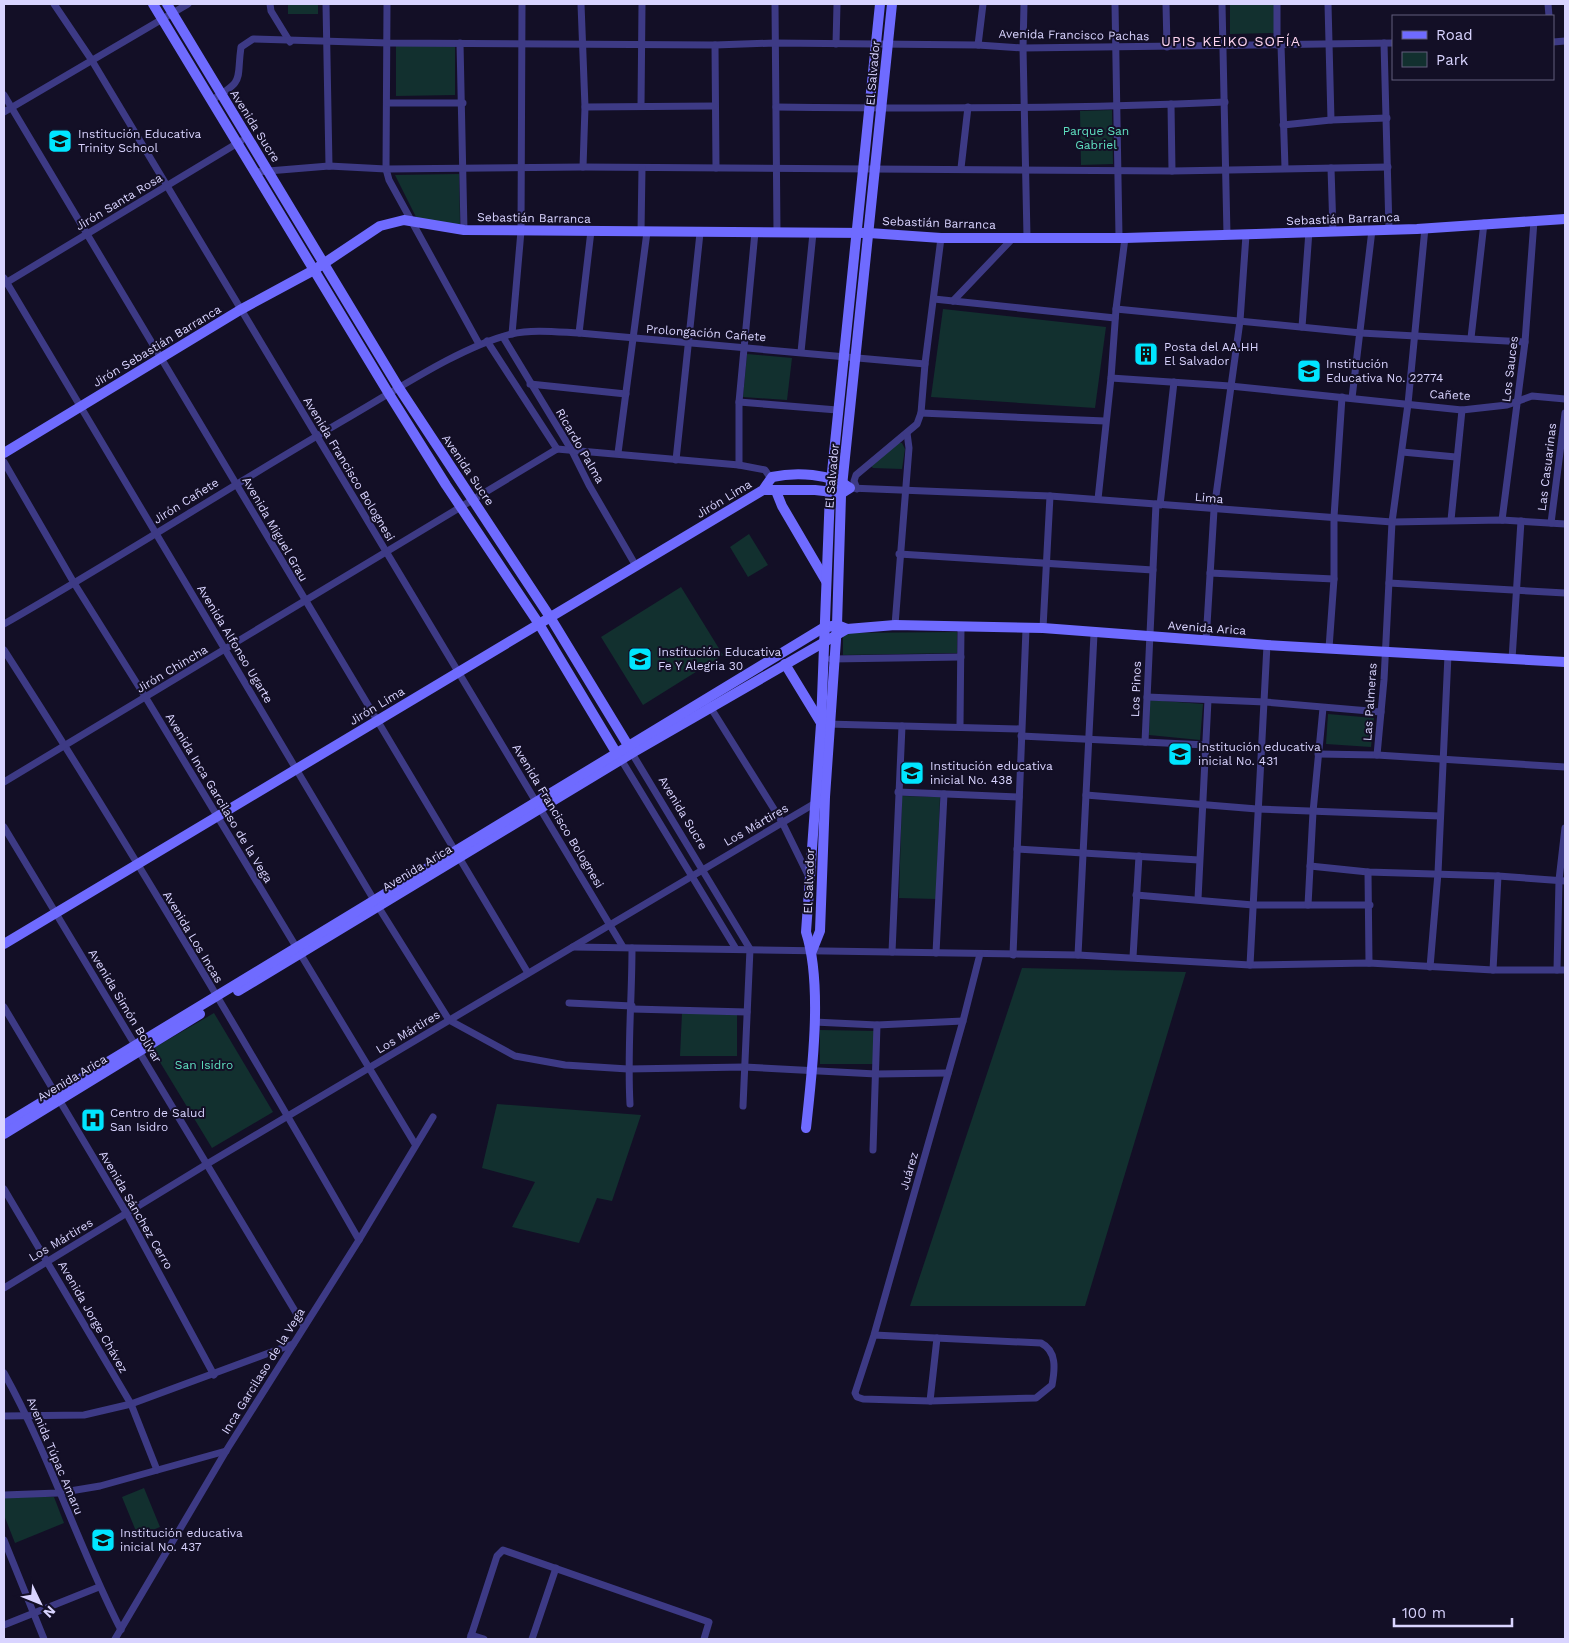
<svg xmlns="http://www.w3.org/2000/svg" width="1569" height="1643" font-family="'Work Sans',sans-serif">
	<rect width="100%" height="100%" fill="#130f26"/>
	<g fill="#12302f">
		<rect x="288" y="4" width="30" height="10"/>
		<polygon points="1230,4 1275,4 1276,33 1230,34"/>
		<polygon points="396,44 455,44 455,95 396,96"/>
		<polygon points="1112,110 1113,164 1081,165 1080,111"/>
		<polygon points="459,174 460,225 430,222 416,217 395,175"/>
		<polygon points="943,309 1106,327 1095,408 931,397"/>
		<polygon points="747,354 792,358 787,400 743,397"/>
		<polygon points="898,443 902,443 905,449 902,469 873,468 870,465"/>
		<polygon points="749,534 768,565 748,577 730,547"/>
		<polygon points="681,587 723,655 643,705 601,637"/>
		<polygon points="957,632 957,653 843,655 843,633"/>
		<polygon points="1150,700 1203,704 1200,740 1149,735"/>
		<polygon points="1328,714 1374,718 1371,747 1326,744"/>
		<polygon points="902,796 940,797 936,899 899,898"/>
		<polygon points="1022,968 1186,972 1085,1306 910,1306"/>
		<polygon points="214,1013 273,1112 212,1148 152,1049"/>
		<polygon points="682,1013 737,1014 737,1056 680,1056"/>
		<polygon points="820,1030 875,1031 874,1064 820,1064"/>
		<polygon points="497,1104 641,1115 612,1201 597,1198 579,1243 512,1227 535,1182 482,1168"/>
		<polygon points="144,1488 160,1527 138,1536 122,1497"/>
		<polygon points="4,1497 54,1497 64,1523 15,1543 4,1515"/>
	</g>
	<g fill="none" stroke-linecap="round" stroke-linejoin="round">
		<g stroke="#3d3a85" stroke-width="7">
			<polyline points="54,4 91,59 623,947"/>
			<polyline points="270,4 271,11 290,42"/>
			<polyline points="326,4 329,166"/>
			<polyline points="387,4 386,169 389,180 479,344"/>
			<polyline points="581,4 585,107 583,167"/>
			<polyline points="775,4 777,232"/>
			<polyline points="1024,4 1023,48 1027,237"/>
			<polyline points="1115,4 1119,237"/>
			<polyline points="1166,4 1167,47"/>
			<polyline points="1222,4 1227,235"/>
			<polyline points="1328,4 1331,120"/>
			<polyline points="1548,4 1549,16"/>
			<polyline points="1553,42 1565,41"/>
			<polyline points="460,43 464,230"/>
			<polyline points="1384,43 1389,230"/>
			<polyline points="836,44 837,4"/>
			<polyline points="715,45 716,168"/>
			<polyline points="978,45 983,4"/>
			<polyline points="1277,45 1277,4"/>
			<polyline points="1281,45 1285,168"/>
			<polyline points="4,95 528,973"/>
			<path d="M 212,100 C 246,79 236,81 241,47 L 253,39 L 388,43 L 715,45 L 775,43 L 978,45 L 1023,48 L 1393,43"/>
			<polyline points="387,103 463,103"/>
			<polyline points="1171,104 1172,171"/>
			<polyline points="641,106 642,4"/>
			<polyline points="585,107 714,106"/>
			<path d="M 776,107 C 925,109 1075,109 1225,102"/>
			<polyline points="4,112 188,4"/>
			<polyline points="1283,125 1331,120 1387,118"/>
			<polyline points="961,168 968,107"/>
			<polyline points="1331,168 1333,231"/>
			<polyline points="256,172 329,166 386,169 583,167 1172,171 1388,167"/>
			<polyline points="641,232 642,168"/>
			<polyline points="4,278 374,900 449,1020 515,1056 565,1065 628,1069 744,1067 876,1074 948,1073"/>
			<polyline points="4,284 241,141"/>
			<polyline points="934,299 1115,318"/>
			<polyline points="953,301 1013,238"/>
			<polyline points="1116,309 1361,333 1525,342"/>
			<polyline points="1302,327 1309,231"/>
			<polyline points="579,333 591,231"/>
			<polyline points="512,334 521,231 522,4"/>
			<polyline points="503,337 572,451 589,485 636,566"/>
			<polyline points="1471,338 1484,223"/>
			<polyline points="487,341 557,449"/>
			<polyline points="801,352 813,233"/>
			<polyline points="1111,378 1230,386 1462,410 1507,405 1532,396 1565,399"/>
			<polyline points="530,384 626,394"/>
			<polyline points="1352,398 1372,230"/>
			<polyline points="739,402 837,410"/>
			<polyline points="921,413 1105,421"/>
			<polyline points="557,449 739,465 765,470 772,480"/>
			<polyline points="1402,452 1456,457"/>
			<polyline points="618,453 647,232"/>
			<polyline points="676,460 700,233"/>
			<polyline points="4,462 74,583 146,698 415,1144"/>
			<polyline points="739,465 739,402 755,232"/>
			<polyline points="850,488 1050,496 1392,522 1502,520 1565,524"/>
			<polyline points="857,489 854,481 856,475 917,424 921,413 925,364 941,238"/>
			<polyline points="1098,499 1111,378 1116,309 1125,238"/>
			<polyline points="1160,505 1174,382"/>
			<polyline points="1451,520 1462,410"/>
			<polyline points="1502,520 1525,342 1534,221"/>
			<polyline points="1551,523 1565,413"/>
			<polyline points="899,554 1153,570"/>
			<polyline points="1210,573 1334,579"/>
			<polyline points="1389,583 1565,593"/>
			<path d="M 4,624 C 121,557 234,484 351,416 C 398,389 460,347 511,334 C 533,329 558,332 579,333 L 925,364"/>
			<polyline points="895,625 909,448 907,433"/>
			<polyline points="1043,628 1050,496"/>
			<polyline points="1206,641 1214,510 1240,321 1246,235"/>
			<polyline points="1329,648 1334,579 1334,517 1342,397"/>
			<path d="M 4,650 C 128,843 245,1041 359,1240"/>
			<polyline points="831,659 961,657"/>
			<polyline points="1512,659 1521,521"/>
			<polyline points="1147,697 1265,702 1381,712"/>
			<polyline points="709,705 782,822 809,877"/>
			<polyline points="826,724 1021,729"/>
			<polyline points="960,726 961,628"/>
			<polyline points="1021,736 1206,745"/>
			<polyline points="1145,742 1156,504"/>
			<polyline points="630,750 750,949 743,1106"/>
			<polyline points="1318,754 1377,755 1565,767"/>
			<polyline points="1377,755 1384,680 1392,522 1408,404 1425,228"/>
			<polyline points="619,756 736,949"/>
			<polyline points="4,782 557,449"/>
			<polyline points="898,792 1019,797"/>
			<polyline points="1086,795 1257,809 1440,816"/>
			<polyline points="4,827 304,1326"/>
			<polyline points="1017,849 1199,860"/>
			<polyline points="1310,866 1368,872 1498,876 1565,881"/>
			<polyline points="1368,872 1369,963"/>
			<polyline points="1136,895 1253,905 1370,905"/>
			<polyline points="1198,899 1208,700"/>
			<polyline points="1308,905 1313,812 1323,708"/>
			<polyline points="573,947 1078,955 1250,965 1369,963 1493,970 1565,970"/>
			<polyline points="892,952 902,726"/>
			<polyline points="936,953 944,794"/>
			<polyline points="1013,955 1026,629"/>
			<polyline points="1078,955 1094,634"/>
			<polyline points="1133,957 1139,856"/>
			<polyline points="1250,965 1267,645"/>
			<polyline points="1430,967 1438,873 1448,655"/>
			<polyline points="1493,970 1498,876"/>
			<polyline points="1557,970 1559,880 1565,828"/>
			<polyline points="569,1003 632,1006"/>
			<polyline points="4,1007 127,1214 214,1375"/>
			<polyline points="632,1009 747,1012"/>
			<polyline points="814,1022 877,1025 963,1021"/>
			<path d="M 630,1104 C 627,1052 632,1000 632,948"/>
			<polyline points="873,1150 877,1025"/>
			<polyline points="4,1189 131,1404 157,1470"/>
			<polyline points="4,1288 207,1164 817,802"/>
			<path d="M 874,1335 L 1041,1343 C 1057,1351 1055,1369 1052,1385 L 1036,1398 L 930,1401 L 863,1399 L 857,1397 L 855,1393 L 874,1335 L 963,1021 L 980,954"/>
			<path d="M 4,1373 C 50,1456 78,1546 121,1630"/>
			<polyline points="930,1401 937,1338"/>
			<polyline points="4,1416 84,1415 131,1404 293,1344"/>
			<polyline points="4,1495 58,1493 100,1486 226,1451"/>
			<polyline points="4,1540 44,1639"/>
			<polyline points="4,1625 99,1587"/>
			<polyline points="471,1635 484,1639"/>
			<polyline points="115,1639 226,1451 359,1240 433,1117"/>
			<polyline points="470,1639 497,1556 503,1550 709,1622 704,1639"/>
			<polyline points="532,1639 556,1568"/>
		</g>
		<g stroke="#6f6bff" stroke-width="10">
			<polyline points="153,4 389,394 446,485 539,624 617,754"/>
			<polyline points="167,4 399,388 550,617 629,747"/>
			<polyline points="4,453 240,310 314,270 380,226 404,220 464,230 869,233 941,238 1125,238 1417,229 1565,219"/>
			<polyline points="776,491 782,506 826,581"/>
			<polyline points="785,664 821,723"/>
			<path d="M 4,944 L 763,490 L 772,477 C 795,472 831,473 850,488 L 842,493 L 815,490 L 763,490"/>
			<polyline points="812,951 820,931 825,797 837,625 841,496 892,4"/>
			<polyline points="238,991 632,753 847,629"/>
			<polyline points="4,1125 823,628 837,625 847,629 895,625 1043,628 1267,645 1565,662"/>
			<path d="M 806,1128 C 812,1072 823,985 806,932 L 821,724 L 830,492 L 880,4"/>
			<polyline points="4,1134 200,1014"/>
		</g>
	</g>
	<defs>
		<g id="school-square" transform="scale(1.25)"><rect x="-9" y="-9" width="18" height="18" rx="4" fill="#00e5ff" stroke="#130f26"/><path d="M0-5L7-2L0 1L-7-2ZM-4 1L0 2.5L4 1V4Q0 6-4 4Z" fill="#111"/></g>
		<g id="building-square" transform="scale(1.25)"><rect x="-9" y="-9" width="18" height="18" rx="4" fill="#00e5ff" stroke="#130f26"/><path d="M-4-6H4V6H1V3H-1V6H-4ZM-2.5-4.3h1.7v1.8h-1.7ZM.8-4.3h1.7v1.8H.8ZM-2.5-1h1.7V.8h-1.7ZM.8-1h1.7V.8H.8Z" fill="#111"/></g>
		<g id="hospital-square" transform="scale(1.25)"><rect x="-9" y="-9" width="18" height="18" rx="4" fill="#00e5ff" stroke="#130f26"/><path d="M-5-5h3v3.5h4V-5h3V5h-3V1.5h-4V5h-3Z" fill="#111"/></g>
	</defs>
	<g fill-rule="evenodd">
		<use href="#school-square" x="60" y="141"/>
		<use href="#building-square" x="1146" y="354"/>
		<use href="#school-square" x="1309" y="371"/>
		<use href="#school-square" x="640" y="659"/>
		<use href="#school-square" x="1180" y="754"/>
		<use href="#school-square" x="912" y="773"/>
		<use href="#hospital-square" x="93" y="1120"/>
		<use href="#school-square" x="103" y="1540"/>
	</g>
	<g text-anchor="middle" stroke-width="4" stroke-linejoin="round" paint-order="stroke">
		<g font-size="12" fill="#d9d4ff" stroke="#130f26">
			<text transform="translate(1074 35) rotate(1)" y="4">Avenida Francisco Pachas</text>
			<text transform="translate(873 73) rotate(-85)" y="4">El Salvador</text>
			<text transform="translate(255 126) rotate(58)" y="4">Avenida Sucre</text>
			<text transform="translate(119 202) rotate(-31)" y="4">Jirón Santa Rosa</text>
			<text transform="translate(534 218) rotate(1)" y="4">Sebastián Barranca</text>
			<text transform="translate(1343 219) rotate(-2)" y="4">Sebastián Barranca</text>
			<text transform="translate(939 223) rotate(2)" y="4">Sebastián Barranca</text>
			<text transform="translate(706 333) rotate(4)" y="4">Prolongación Cañete</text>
			<text transform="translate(157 346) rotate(-31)" y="4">Jirón Sebastián Barranca</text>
			<text transform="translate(1510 369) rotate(-83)" y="4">Los Sauces</text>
			<text transform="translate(1450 395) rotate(3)" y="4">Cañete</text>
			<text transform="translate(580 446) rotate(60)" y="4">Ricardo Palma</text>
			<text transform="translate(1547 467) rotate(-83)" y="4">Las Casuarinas</text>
			<text transform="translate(349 469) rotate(59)" y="4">Avenida Francisco Bolognesi</text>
			<text transform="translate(468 470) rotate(56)" y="4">Avenida Sucre</text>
			<text transform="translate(832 476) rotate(-85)" y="4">El Salvador</text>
			<text transform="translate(1209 498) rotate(5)" y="4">Lima</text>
			<text transform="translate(724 499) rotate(-31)" y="4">Jirón Lima</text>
			<text transform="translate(186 501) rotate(-32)" y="4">Jirón Cañete</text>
			<text transform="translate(275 529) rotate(60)" y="4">Avenida Miguel Grau</text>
			<text transform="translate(1207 628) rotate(4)" y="4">Avenida Arica</text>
			<text transform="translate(235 644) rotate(59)" y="4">Avenida Alfonso Ugarte</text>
			<text transform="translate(172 669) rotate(-31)" y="4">Jirón Chincha</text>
			<text transform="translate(1136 689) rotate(-88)" y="4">Los Pinos</text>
			<text transform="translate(1370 702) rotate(-86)" y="4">Las Palmeras</text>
			<text transform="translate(377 706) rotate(-31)" y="4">Jirón Lima</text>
			<text transform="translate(219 798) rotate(59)" y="4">Avenida Inca Garcilaso de la Vega</text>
			<text transform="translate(683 813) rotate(59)" y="4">Avenida Sucre</text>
			<text transform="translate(558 816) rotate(59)" y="4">Avenida Francisco Bolognesi</text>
			<text transform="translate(756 825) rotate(-30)" y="4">Los Mártires</text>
			<text transform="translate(417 868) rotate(-31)" y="4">Avenida Arica</text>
			<text transform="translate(809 881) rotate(-88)" y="4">El Salvador</text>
			<text transform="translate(193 937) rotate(59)" y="4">Avenida Los Incas</text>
			<text transform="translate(125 1006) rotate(59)" y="4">Avenida Simón Bolívar</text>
			<text transform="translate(408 1032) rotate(-31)" y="4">Los Mártires</text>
			<text transform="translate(72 1078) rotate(-31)" y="4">Avenida Arica</text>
			<text transform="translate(909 1171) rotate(-74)" y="4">Juárez</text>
			<text transform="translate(136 1210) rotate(60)" y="4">Avenida Sánchez Cerro</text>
			<text transform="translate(61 1240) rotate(-31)" y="4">Los Mártires</text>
			<text transform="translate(93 1317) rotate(60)" y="4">Avenida Jorge Chávez</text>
			<text transform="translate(263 1371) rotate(-58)" y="4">Inca Garcilaso de la Vega</text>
			<text transform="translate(55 1456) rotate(67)" y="4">Avenida Túpac Amaru</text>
		</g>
		<g font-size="12" fill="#5fe0c0" stroke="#130f26">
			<text x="1096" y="135">Parque San<tspan x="1096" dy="14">Gabriel</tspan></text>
			<text x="204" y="1069">San Isidro</text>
		</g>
		<g font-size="12" fill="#d9d4ff" stroke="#130f26" text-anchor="start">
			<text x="78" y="138">Institución Educativa<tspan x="78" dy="14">Trinity School</tspan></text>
			<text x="1164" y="351">Posta del AA.HH<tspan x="1164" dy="14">El Salvador</tspan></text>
			<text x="1326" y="368">Institución<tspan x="1326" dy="14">Educativa No. 22774</tspan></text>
			<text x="658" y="656">Institución Educativa<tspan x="658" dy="14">Fe Y Alegria 30</tspan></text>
			<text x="1198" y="751">Institución educativa<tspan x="1198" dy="14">inicial No. 431</tspan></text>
			<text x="930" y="770">Institución educativa<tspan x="930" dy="14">inicial No. 438</tspan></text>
			<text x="110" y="1117">Centro de Salud<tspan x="110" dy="14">San Isidro</tspan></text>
			<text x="120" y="1537">Institución educativa<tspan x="120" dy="14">inicial No. 437</tspan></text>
		</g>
		<g font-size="14" letter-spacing="1" fill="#ffd6f0" stroke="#130f26">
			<text x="1231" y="46">UPIS KEIKO SOFÍA</text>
		</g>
	</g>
	<rect width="1569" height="1643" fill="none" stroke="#d9d4ff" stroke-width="10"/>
	<rect x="1392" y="15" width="162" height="65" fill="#130f26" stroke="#625e7d"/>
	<rect x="1402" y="31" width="25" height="8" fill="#6f6bff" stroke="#625e7d"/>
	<text x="1436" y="40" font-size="15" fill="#d9d4ff">Road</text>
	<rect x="1402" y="52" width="25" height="15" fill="#12302f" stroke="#625e7d"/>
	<text x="1436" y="65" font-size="15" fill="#d9d4ff">Park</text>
	<g transform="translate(40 1603) rotate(133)" stroke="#130f26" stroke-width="4" paint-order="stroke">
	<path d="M0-4L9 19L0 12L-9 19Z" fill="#d9d4ff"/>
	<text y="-8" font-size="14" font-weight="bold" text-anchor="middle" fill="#d9d4ff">N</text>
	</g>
	<path d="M1394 1618v8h118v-8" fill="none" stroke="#d9d4ff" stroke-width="2.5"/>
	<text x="1402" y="1618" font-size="15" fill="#d9d4ff" stroke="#130f26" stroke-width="4" paint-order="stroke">100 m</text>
</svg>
